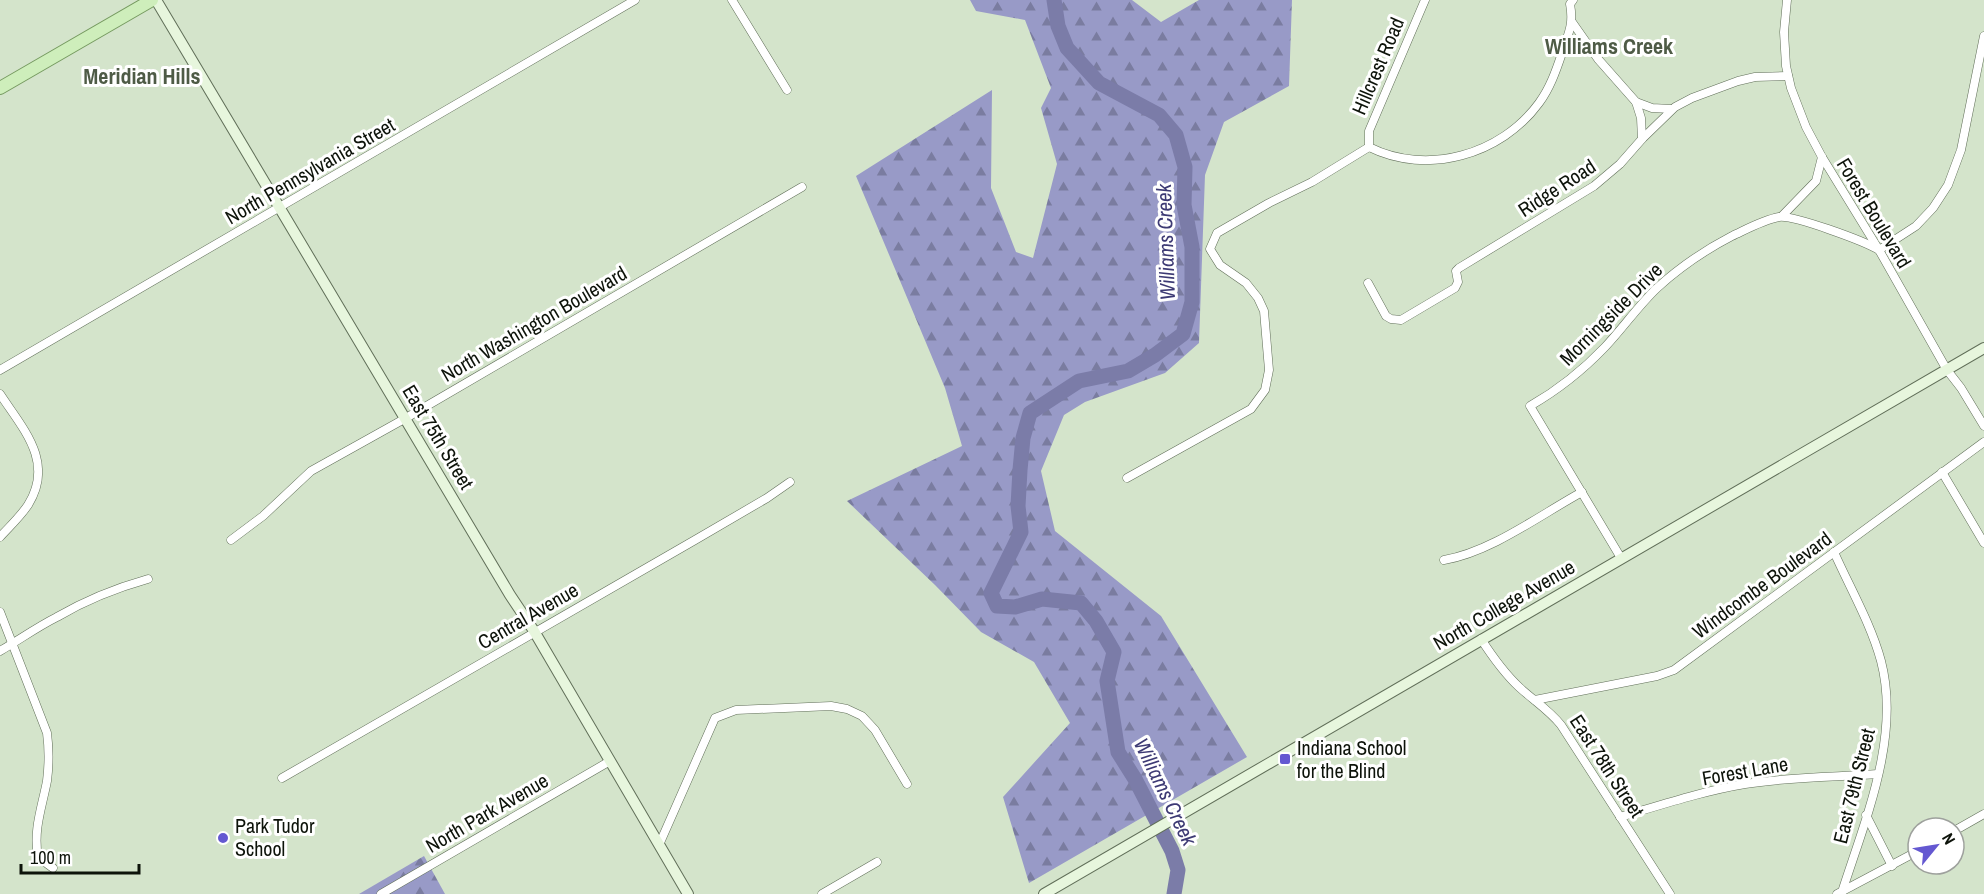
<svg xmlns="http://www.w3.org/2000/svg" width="1984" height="894" font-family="'Archivo Narrow',sans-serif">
	<defs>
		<pattern id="forest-firs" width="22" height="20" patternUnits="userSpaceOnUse" patternTransform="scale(1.5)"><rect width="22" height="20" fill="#989ac7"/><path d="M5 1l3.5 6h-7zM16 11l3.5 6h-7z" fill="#7a7ca0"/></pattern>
	</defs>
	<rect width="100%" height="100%" fill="#d4e4cb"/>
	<g fill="url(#forest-firs)">
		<polygon points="970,0 1132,0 1161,22 1199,0 1292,0 1289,86 1224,122 1205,175 1199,343 1165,373 1085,402 1064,415 1041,471 1055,531 1161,616 1247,757 1029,883 1003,797 1070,723 1034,662 981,632 935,585 847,501 962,446 945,388 856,176 992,90 991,188 1016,252 1033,258 1057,164 1041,108 1051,88 1025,20 976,11"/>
		<polygon points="424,856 445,894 359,894"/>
	</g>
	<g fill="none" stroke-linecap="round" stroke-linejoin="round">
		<polyline stroke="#7b7ca8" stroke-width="15" points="1054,0 1058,26 1067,48 1099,83 1159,115 1176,135 1185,167 1184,205 1192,247 1192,302 1183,334 1155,355 1128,371 1079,381 1030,413 1023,438 1020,470 1018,506 1021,532 991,593 997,606 1015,607 1042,599 1081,603 1096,621 1114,652 1107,681 1118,752 1135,779 1172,851 1178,870 1174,894"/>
		<g stroke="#616f59" stroke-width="9">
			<g id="street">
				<polyline points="732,0 787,90"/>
				<polyline points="1787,0 1784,32 1786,66 1791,88 1806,127 1822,157 1879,250 1947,370 1961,388 1984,426"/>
				<polyline points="1572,22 1598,59 1636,102 1641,118 1642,139"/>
				<polyline points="1636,102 1652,108 1671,109"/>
				<path d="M 1369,147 C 1427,176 1501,155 1539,103 C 1550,88 1556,71 1562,53 C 1568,34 1574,25 1570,4 L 1573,0"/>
				<polyline points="1369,147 1369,131 1425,0"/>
				<polyline points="1782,216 1816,181 1822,157"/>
				<polyline points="1368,283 1386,316 1391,319 1401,320 1455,288 1458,282 1456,271 1459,268 1594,186 1620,164 1642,139 1675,107 1692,98 1738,81 1755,77 1788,76"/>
				<polyline points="0,370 635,0"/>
				<path d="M 0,394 C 23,429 55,462 28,505 C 20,517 9,527 0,537"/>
				<polyline points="1942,472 1984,543"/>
				<polyline points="1127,478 1251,409 1265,390 1269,370 1264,311 1258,298 1246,283 1220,265 1210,249 1217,233 1269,203 1312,182 1369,147"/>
				<polyline points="231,540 263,516 311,471 406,418 802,187"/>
				<path d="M 1834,552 C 1850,588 1871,624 1881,661 C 1901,737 1865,820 1842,892"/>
				<path d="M 1621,558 L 1530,406 C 1558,390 1583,370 1605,347 C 1623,328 1638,306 1657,288 C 1680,267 1705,250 1732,236 C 1747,229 1763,220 1779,217 C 1794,215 1864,241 1879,250 L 1916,226 L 1933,208 L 1948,185 L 1961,150 L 1984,36"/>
				<path d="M 1444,560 C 1491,552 1540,515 1582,492"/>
				<path d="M 0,612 L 47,733 C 49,748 49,765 47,781 C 42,807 33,830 38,857 L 53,868"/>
				<path d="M 1481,639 C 1492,656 1504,673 1519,687 C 1533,700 1549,710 1561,725 L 1670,894"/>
				<path d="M 0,651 C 19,640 37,627 57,617 C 86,600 116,588 148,579"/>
				<polyline points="1535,700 1657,676 1674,670 1984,442"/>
				<polyline points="282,778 695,540 767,498 790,482"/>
				<polyline points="1866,815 1892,866"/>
				<path d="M 1620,817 C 1661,805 1703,791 1745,784 C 1789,777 1833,777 1878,774"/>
				<polyline points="1954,831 1984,814"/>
				<polyline points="659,845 715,718 736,710 831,706 847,709 862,716 875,730 907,784"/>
				<polyline points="381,894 610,761"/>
				<polyline points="822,894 877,862"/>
				<polyline points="1837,894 1918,851"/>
			</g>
		</g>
		<g stroke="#616f59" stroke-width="12">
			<g id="secondary">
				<polyline points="156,0 510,595 534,631 688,894"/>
				<polyline points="1044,894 1984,348"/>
			</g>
		</g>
		<g stroke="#769a60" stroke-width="14">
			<polyline id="primary" points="0,88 152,0"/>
		</g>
		<use href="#street" stroke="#fff" stroke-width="8"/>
		<use href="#secondary" stroke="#e7f6dd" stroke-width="10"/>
		<use href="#primary" stroke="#ceeebb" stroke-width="12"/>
	</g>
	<g fill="#6458d1" stroke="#fff" stroke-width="2">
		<rect x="1279" y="753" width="12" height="12" rx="3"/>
		<circle cx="223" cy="838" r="6"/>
	</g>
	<g text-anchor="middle" stroke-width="6" stroke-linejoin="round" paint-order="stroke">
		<g font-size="20" fill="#0d130a" stroke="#fff">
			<text transform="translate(1378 66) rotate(-67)" y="7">Hillcrest Road</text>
			<text transform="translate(310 171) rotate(-30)" y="7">North Pennsylvania Street</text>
			<text transform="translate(1557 188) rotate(-33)" y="7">Ridge Road</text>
			<text transform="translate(1874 213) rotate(59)" y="7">Forest Boulevard</text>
			<text transform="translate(1611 314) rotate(-45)" y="7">Morningside Drive</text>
			<text transform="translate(534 324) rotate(-30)" y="7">North Washington Boulevard</text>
			<text transform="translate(438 437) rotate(59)" y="7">East 75th Street</text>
			<text transform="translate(1762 585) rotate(-36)" y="7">Windcombe Boulevard</text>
			<text transform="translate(1504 605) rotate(-30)" y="7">North College Avenue</text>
			<text transform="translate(528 616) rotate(-30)" y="7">Central Avenue</text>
			<text transform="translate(1607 766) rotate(57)" y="7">East 78th Street</text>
			<text transform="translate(1745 771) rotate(-10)" y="7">Forest Lane</text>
			<text transform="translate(1854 786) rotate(-76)" y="7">East 79th Street</text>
			<text transform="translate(487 813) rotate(-30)" y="7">North Park Avenue</text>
		</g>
		<g font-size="20" fill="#0d130a" stroke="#fff" text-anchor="start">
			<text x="1297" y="755">Indiana School<tspan x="1297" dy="23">for the Blind</tspan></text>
			<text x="235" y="833">Park Tudor<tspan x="235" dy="23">School</tspan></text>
		</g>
		<g font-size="21" font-style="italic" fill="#3d3a74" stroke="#fff">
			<text transform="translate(1166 242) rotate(-92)" y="7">Williams Creek</text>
			<text transform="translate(1165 792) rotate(64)" y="7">Williams Creek</text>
		</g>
		<g font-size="22" font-weight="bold" fill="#4e5b46" stroke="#fff">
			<text x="1609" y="54">Williams Creek</text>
			<text x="142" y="84">Meridian Hills</text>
		</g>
	</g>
	<g transform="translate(1936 846) rotate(60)"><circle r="28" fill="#ffffff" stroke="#9ea19d" stroke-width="1.5"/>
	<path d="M0-4.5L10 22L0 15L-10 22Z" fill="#6458d1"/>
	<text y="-9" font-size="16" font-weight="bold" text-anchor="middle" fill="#0d130a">N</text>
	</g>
	<path d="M21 864v9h118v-9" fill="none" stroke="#0d130a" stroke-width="3"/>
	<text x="30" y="864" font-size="18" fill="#0d130a" stroke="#ffffff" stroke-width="4.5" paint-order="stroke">100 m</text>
</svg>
